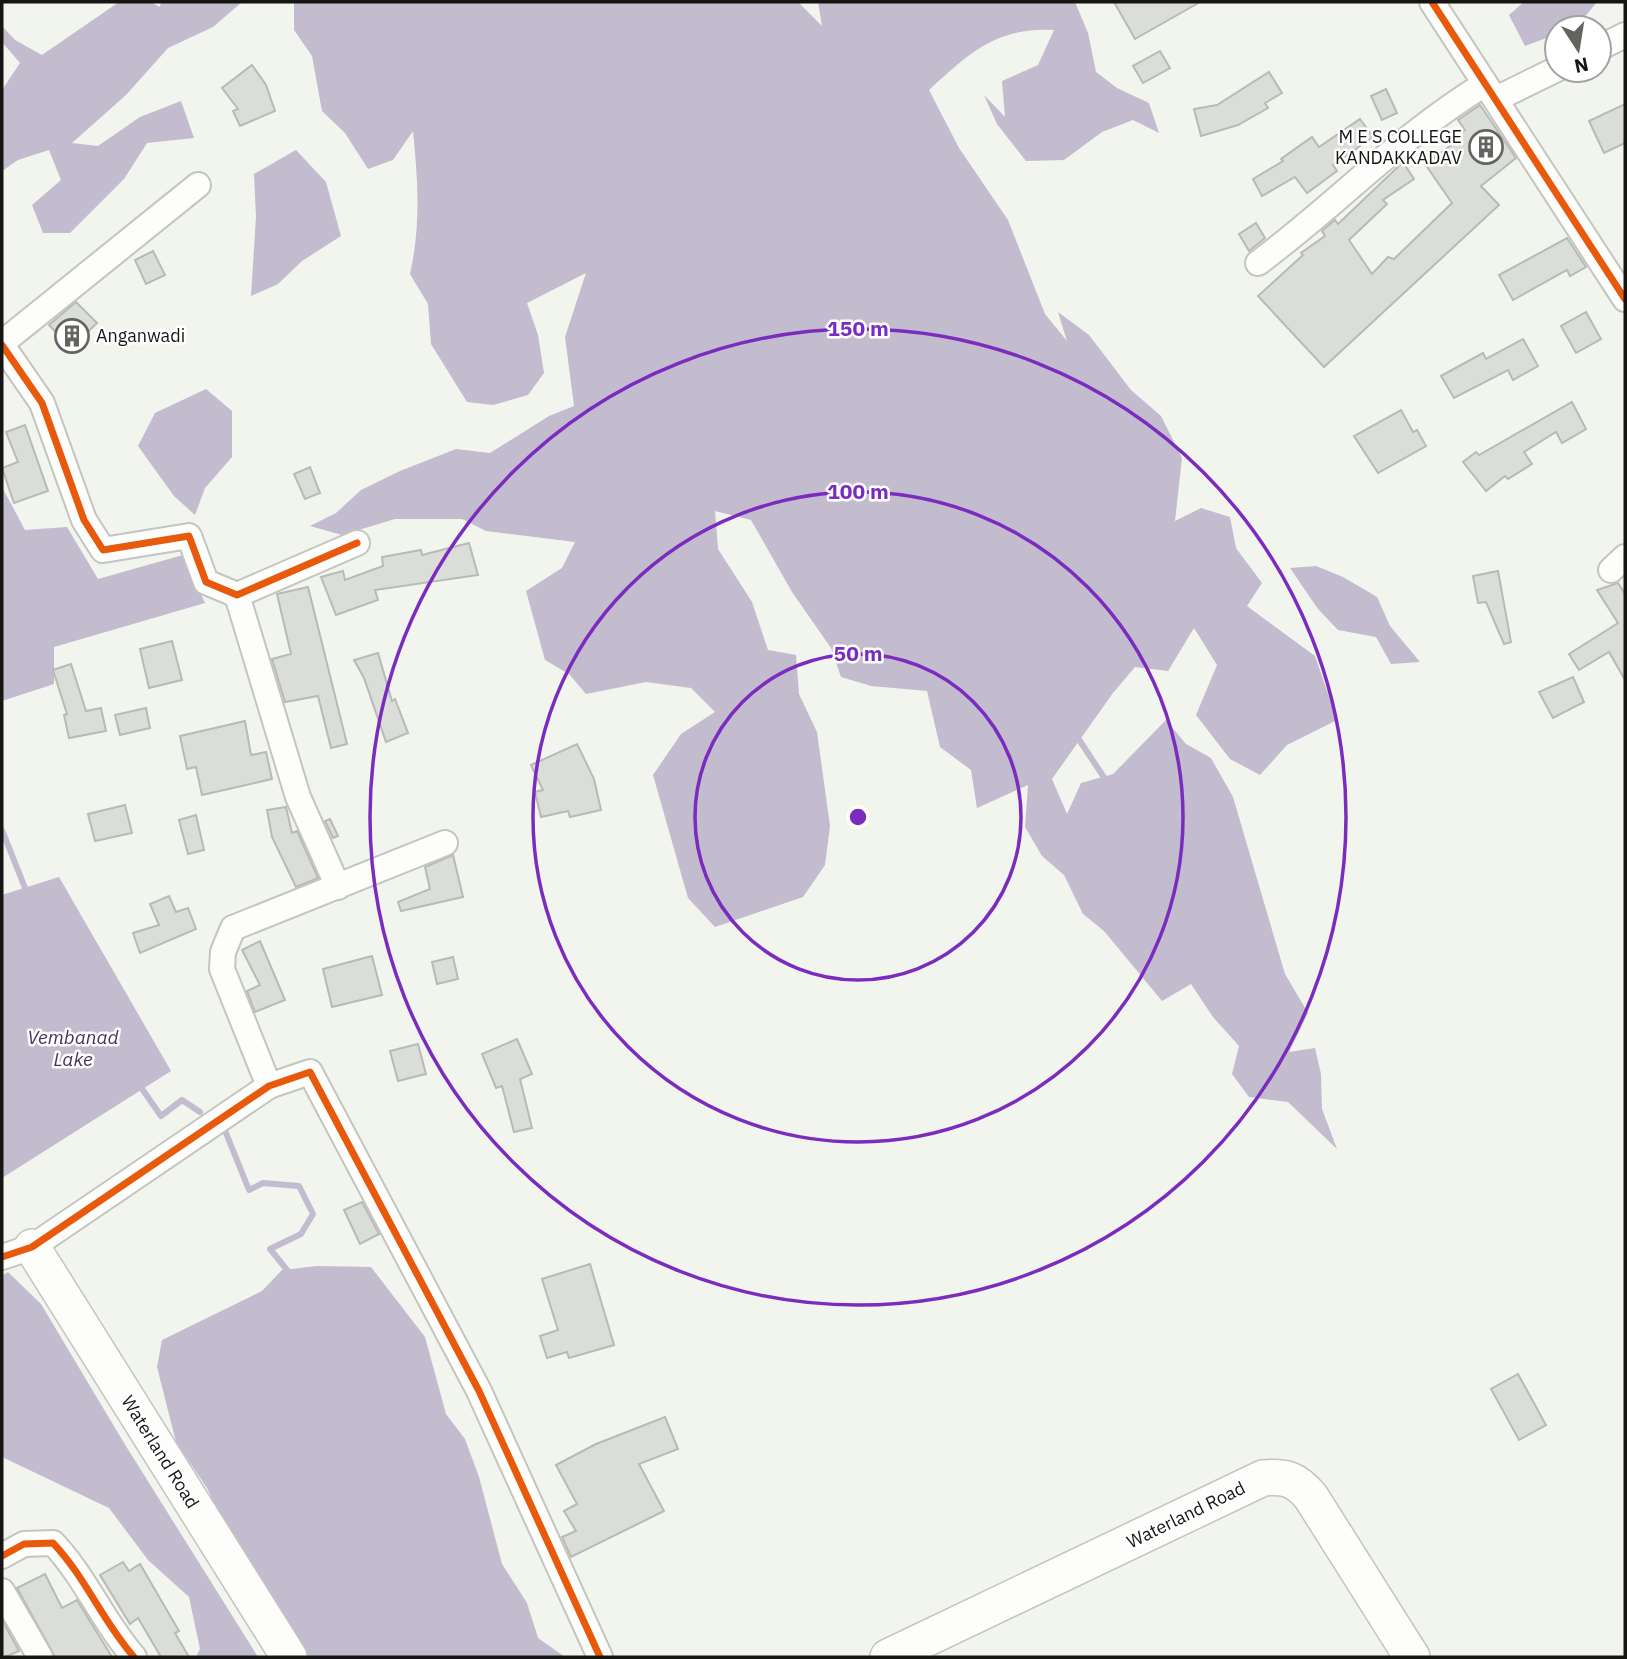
<svg xmlns="http://www.w3.org/2000/svg" width="1627" height="1659" font-family="'IBM Plex Sans',sans-serif">
	<rect width="100%" height="100%" fill="#f2f4ee"/>
	<g fill="#c3bbce">
		<polygon points="119,2 150,2 160,7 161,2 242,2 213,27 168,48 126,95 72,143 98,146 140,117 181,101 194,138 147,143 124,179 70,233 43,233 32,205 61,180 49,150 18,160 2,171 2,90 20,63 2,42 2,26 15,40 42,55"/>
		<path d="M 294,2 L 798,2 L 822,26 L 818,2 L 1075,2 L 1088,33 L 1096,72 L 1117,88 L 1149,103 L 1159,133 L 1133,120 L 1102,132 L 1064,160 L 1026,161 L 997,124 L 984,95 L 1005,117 L 1002,81 L 1038,65 L 1054,30 C 996,27 969,53 929,90 L 959,148 L 1008,220 L 1045,314 L 1067,341 L 1058,312 L 1089,335 L 1131,390 L 1161,416 L 1182,458 L 1175,521 L 1201,508 L 1230,517 L 1236,548 L 1262,583 L 1247,606 L 1315,656 L 1337,720 L 1287,745 L 1260,775 L 1230,759 L 1196,715 L 1217,665 L 1194,628 L 1168,671 L 1135,667 L 1113,693 L 1052,779 L 1067,814 L 1081,783 L 1113,774 L 1166,720 L 1186,744 L 1211,758 L 1233,797 L 1285,974 L 1308,1013 L 1289,1052 L 1315,1048 L 1321,1074 L 1322,1109 L 1337,1149 L 1288,1102 L 1249,1097 L 1232,1074 L 1239,1046 L 1213,1017 L 1191,984 L 1162,1001 L 1104,931 L 1083,914 L 1064,875 L 1042,856 L 1025,827 L 1028,785 L 977,808 L 971,770 L 940,747 L 927,691 L 871,686 L 841,677 L 831,648 L 792,592 L 751,520 L 715,511 L 718,549 L 752,602 L 768,650 L 796,655 L 799,694 L 817,732 L 830,826 L 825,865 L 803,897 L 715,927 L 688,898 L 653,775 L 681,734 L 715,712 L 691,688 L 646,682 L 586,694 L 569,674 L 545,660 L 526,591 L 562,568 L 575,542 L 486,531 L 462,519 L 395,519 L 342,535 L 310,526 L 336,513 L 361,490 L 400,471 L 456,449 L 490,453 L 549,416 L 574,406 L 565,337 L 586,273 L 527,303 L 538,335 L 544,373 L 528,395 L 493,405 L 467,402 L 431,344 L 428,304 L 410,274 C 421,225 418,181 413,131 L 393,160 L 368,169 L 345,133 L 322,111 L 312,56 L 294,30 Z"/>
		<polygon points="1524,2 1597,2 1578,25 1557,28 1557,34 1525,46 1509,15"/>
		<polygon points="296,150 326,182 341,236 302,261 278,284 251,296 256,217 254,174"/>
		<polygon points="206,389 232,411 232,457 205,488 195,515 174,496 138,446 155,413"/>
		<polygon points="2,487 25,530 67,527 98,579 183,555 205,603 54,647 54,684 2,701"/>
		<polygon points="1316,566 1343,577 1377,597 1390,626 1420,662 1391,664 1376,637 1338,630 1318,609 1290,568"/>
		<polygon points="59,877 171,1071 2,1178 2,895"/>
		<polygon points="317,1266 371,1267 425,1337 446,1414 465,1439 479,1477 502,1564 527,1603 538,1638 565,1657 303,1657 246,1571 207,1488 176,1442 157,1367 162,1340 262,1291 282,1270"/>
		<polygon points="8,1272 41,1304 124,1443 258,1657 196,1657 200,1649 189,1597 148,1560 109,1508 2,1457 2,1276"/>
	</g>
	<g fill="none" stroke-linecap="round" stroke-linejoin="round">
		<g stroke="#c3bbce" stroke-width="6">
			<polyline points="1076,735 1107,782"/>
			<polyline points="2,830 27,893"/>
			<polyline points="138,1083 161,1116 182,1100 200,1112"/>
			<polyline points="224,1128 249,1190 263,1183 299,1186 313,1214 301,1234 270,1249 292,1276"/>
		</g>
	</g>
	<g fill="#dbddd9" stroke="#b8bab5" stroke-width="2">
		<polygon points="1114,2 1200,2 1135,39"/>
		<polygon points="1160,51 1170,68 1143,83 1133,66"/>
		<polygon points="252,65 266,85 275,111 240,126 233,111 238,109 222,88"/>
		<polygon points="1269,72 1282,93 1265,103 1268,108 1238,125 1201,136 1194,109 1217,105"/>
		<polygon points="1386,89 1397,113 1382,120 1371,96"/>
		<polygon points="1625,104 1625,143 1604,153 1589,121"/>
		<polygon points="1480,105 1516,158 1481,186 1499,205 1324,367 1258,296 1303,255 1301,253 1325,236 1322,231 1335,220 1338,224 1403,162 1414,179 1383,200 1387,204 1349,240 1372,274 1388,257 1394,259 1452,203 1425,164 1457,141 1455,137 1465,130 1458,120"/>
		<polygon points="1360,119 1373,137 1333,165 1337,171 1307,193 1295,177 1262,196 1253,179 1283,161 1281,159 1312,137 1319,147"/>
		<polygon points="1256,223 1265,238 1249,251 1239,234"/>
		<polygon points="1567,238 1586,267 1570,276 1567,270 1513,300 1499,275"/>
		<polygon points="153,251 165,275 146,284 135,260"/>
		<polygon points="76,302 97,323 71,348 49,325"/>
		<polygon points="1586,312 1601,339 1576,353 1561,326"/>
		<polygon points="1523,339 1538,366 1513,380 1508,370 1454,398 1441,376 1483,353 1486,359"/>
		<polygon points="1572,402 1586,429 1562,443 1556,432 1524,452 1532,464 1508,479 1505,476 1486,491 1463,462 1476,452 1479,455"/>
		<polygon points="1401,410 1413,432 1417,430 1426,446 1378,473 1354,436"/>
		<polygon points="25,425 48,491 14,503 2,468 18,462 6,432"/>
		<polygon points="310,467 320,493 305,499 294,474"/>
		<polygon points="469,543 478,575 375,590 378,600 336,615 321,577 343,571 345,580 383,566 382,557 421,550 422,555"/>
		<polygon points="1498,571 1511,642 1504,644 1486,602 1478,603 1473,576"/>
		<polygon points="1618,583 1625,594 1625,680 1609,652 1579,670 1569,654 1618,623 1597,590"/>
		<polygon points="308,587 347,744 331,748 318,696 285,702 272,659 291,654 277,594"/>
		<polygon points="172,641 182,680 149,688 140,649"/>
		<polygon points="378,653 392,701 395,699 408,733 386,742 364,678 354,660"/>
		<polygon points="71,664 86,711 101,708 106,731 69,738 64,715 67,714 53,670"/>
		<polygon points="1573,677 1584,702 1553,718 1539,692"/>
		<polygon points="146,708 150,728 120,735 115,715"/>
		<polygon points="245,721 251,755 266,752 272,779 202,795 196,767 187,769 180,736"/>
		<polygon points="577,744 594,779 601,810 570,817 568,811 541,817 535,792 543,790 531,765"/>
		<polygon points="125,805 132,833 95,841 88,814"/>
		<polygon points="286,807 292,833 297,831 318,878 296,887 272,837 267,810"/>
		<polygon points="196,815 204,850 188,854 179,820"/>
		<polygon points="330,819 338,836 333,838 325,821"/>
		<polygon points="453,855 463,897 401,911 398,902 430,889 425,867"/>
		<polygon points="169,896 176,912 188,908 196,929 140,953 133,933 159,925 150,904"/>
		<polygon points="260,941 285,1000 255,1012 247,991 260,985 242,950"/>
		<polygon points="372,956 382,995 332,1007 323,969"/>
		<polygon points="453,957 458,979 437,984 432,962"/>
		<polygon points="517,1039 532,1074 520,1079 532,1128 514,1132 502,1086 496,1088 482,1054"/>
		<polygon points="418,1044 426,1074 398,1081 390,1051"/>
		<polygon points="362,1202 379,1234 360,1244 344,1210"/>
		<polygon points="590,1264 614,1345 569,1358 567,1352 547,1358 540,1336 558,1330 542,1279"/>
		<polygon points="1518,1374 1546,1425 1519,1440 1491,1389"/>
		<polygon points="665,1417 678,1449 639,1464 664,1511 571,1557 562,1537 576,1531 564,1511 577,1504 556,1465 596,1444"/>
		<polygon points="123,1562 129,1571 140,1564 179,1631 175,1633 189,1657 161,1657 138,1618 130,1624 100,1575"/>
		<polygon points="45,1574 62,1608 77,1600 112,1657 55,1657 17,1588"/>
		<polygon points="2,1620 19,1651 5,1657 2,1657"/>
	</g>
	<g fill="none" stroke-linecap="round" stroke-linejoin="round">
		<g stroke="#c3c5c0" stroke-width="28">
			<g id="street">
				<polyline points="1432,2 1625,299"/>
				<polyline points="1599,48 1625,35"/>
				<polyline points="1496,99 1557,69"/>
				<path d="M 1258,263 C 1337,204 1401,135 1485,84"/>
				<polyline points="2,343 198,185"/>
				<polyline points="2,345 42,403 84,520 103,550 189,536 206,582 237,595 357,543"/>
				<polyline points="1611,570 1625,557"/>
				<polyline points="237,595 298,797 338,887"/>
				<polyline points="269,1086 222,969 223,952 233,928 445,843"/>
				<polyline points="2,1257 32,1247 269,1086 310,1072 479,1391 600,1657"/>
				<path d="M 2,1556 L 24,1544 L 53,1543 C 86,1578 103,1622 134,1657"/>
				<polyline points="2,1591 40,1657"/>
			</g>
		</g>
		<g stroke="#c3c5c0" stroke-width="38">
			<g id="secondary">
				<polyline points="32,1247 289,1657"/>
				<path d="M 888,1657 L 1263,1478 C 1286,1476 1296,1479 1311,1497 L 1412,1657"/>
			</g>
		</g>
		<use href="#street" stroke="#fdfdfc" stroke-width="24"/>
		<use href="#secondary" stroke="#fdfdfc" stroke-width="35"/>
		<g stroke="#fff" stroke-width="11">
			<g id="cycleway">
				<polyline points="1432,2 1625,299"/>
				<polyline points="2,345 42,403 84,520 103,550 189,536 206,582 237,595 357,543"/>
				<polyline points="2,1257 32,1247 269,1086 310,1072 479,1391 600,1657"/>
				<path d="M 2,1556 L 24,1544 L 53,1543 C 86,1578 103,1622 134,1657"/>
			</g>
		</g>
		<use href="#cycleway" stroke="#e8590c" stroke-width="7"/>
	</g>
	<g fill="none" stroke="#7b2cbf" stroke-width="3.5">
		<circle cx="858" cy="817" r="163"/>
		<circle cx="858" cy="817" r="325"/>
		<circle cx="858" cy="817" r="488"/>
	</g>
	<defs>
		<g id="building-ring" transform="scale(1.75)"><circle r="9.5" fill="#fff" stroke="#626460" stroke-width="1.5"/><path d="M-4-6H4V6H1V3H-1V6H-4ZM-2.5-4.3h1.7v1.8h-1.7ZM.8-4.3h1.7v1.8H.8ZM-2.5-1h1.7V.8h-1.7ZM.8-1h1.7V.8H.8Z" fill="#626460"/></g>
	</defs>
	<g fill-rule="evenodd">
		<use href="#building-ring" x="1486" y="147"/>
		<use href="#building-ring" x="72" y="336"/>
	</g>
	<g text-anchor="middle" stroke-width="5" stroke-linejoin="round" paint-order="stroke">
		<g font-size="18" fill="#151613" stroke="#fff" text-anchor="end">
			<text x="1462" y="143">M E S COLLEGE<tspan x="1462" dy="21">KANDAKKADAV</tspan></text>
			<text x="96" y="342" text-anchor="start">Anganwadi</text>
		</g>
		<g font-size="18" fill="#151613" stroke="#fff">
			<text transform="translate(160 1452) rotate(58)" y="6">Waterland Road</text>
			<text transform="translate(1186 1515) rotate(-26)" y="6">Waterland Road</text>
		</g>
		<g font-size="19" font-style="italic" fill="#47335d" stroke="#fff">
			<text x="73" y="1044">Vembanad<tspan x="73" dy="22">Lake</tspan></text>
		</g>
	</g>
	<circle cx="858" cy="817" r="10" fill="#7b2cbf" stroke="#fff" stroke-width="3.5"/>
	<g font-size="21" text-anchor="middle" font-weight="bold" fill="#7b2cbf" stroke="#fff" stroke-width="5" stroke-linejoin="round" paint-order="stroke">
		<text x="858" y="336">150 m</text>
		<text x="858" y="499">100 m</text>
		<text x="858" y="661">50 m</text>
	</g>
	<rect width="1627" height="1659" fill="none" stroke="#151613" stroke-width="7"/>
	<g transform="translate(1578 49) rotate(168)"><circle r="33" fill="#ffffff" stroke="#a1a2a1" stroke-width="2"/>
	<path d="M0-5L12 26L0 18L-12 26Z" fill="#626460"/>
	<text y="-10" font-size="19" font-weight="bold" text-anchor="middle" fill="#151613">N</text>
	</g>
</svg>
